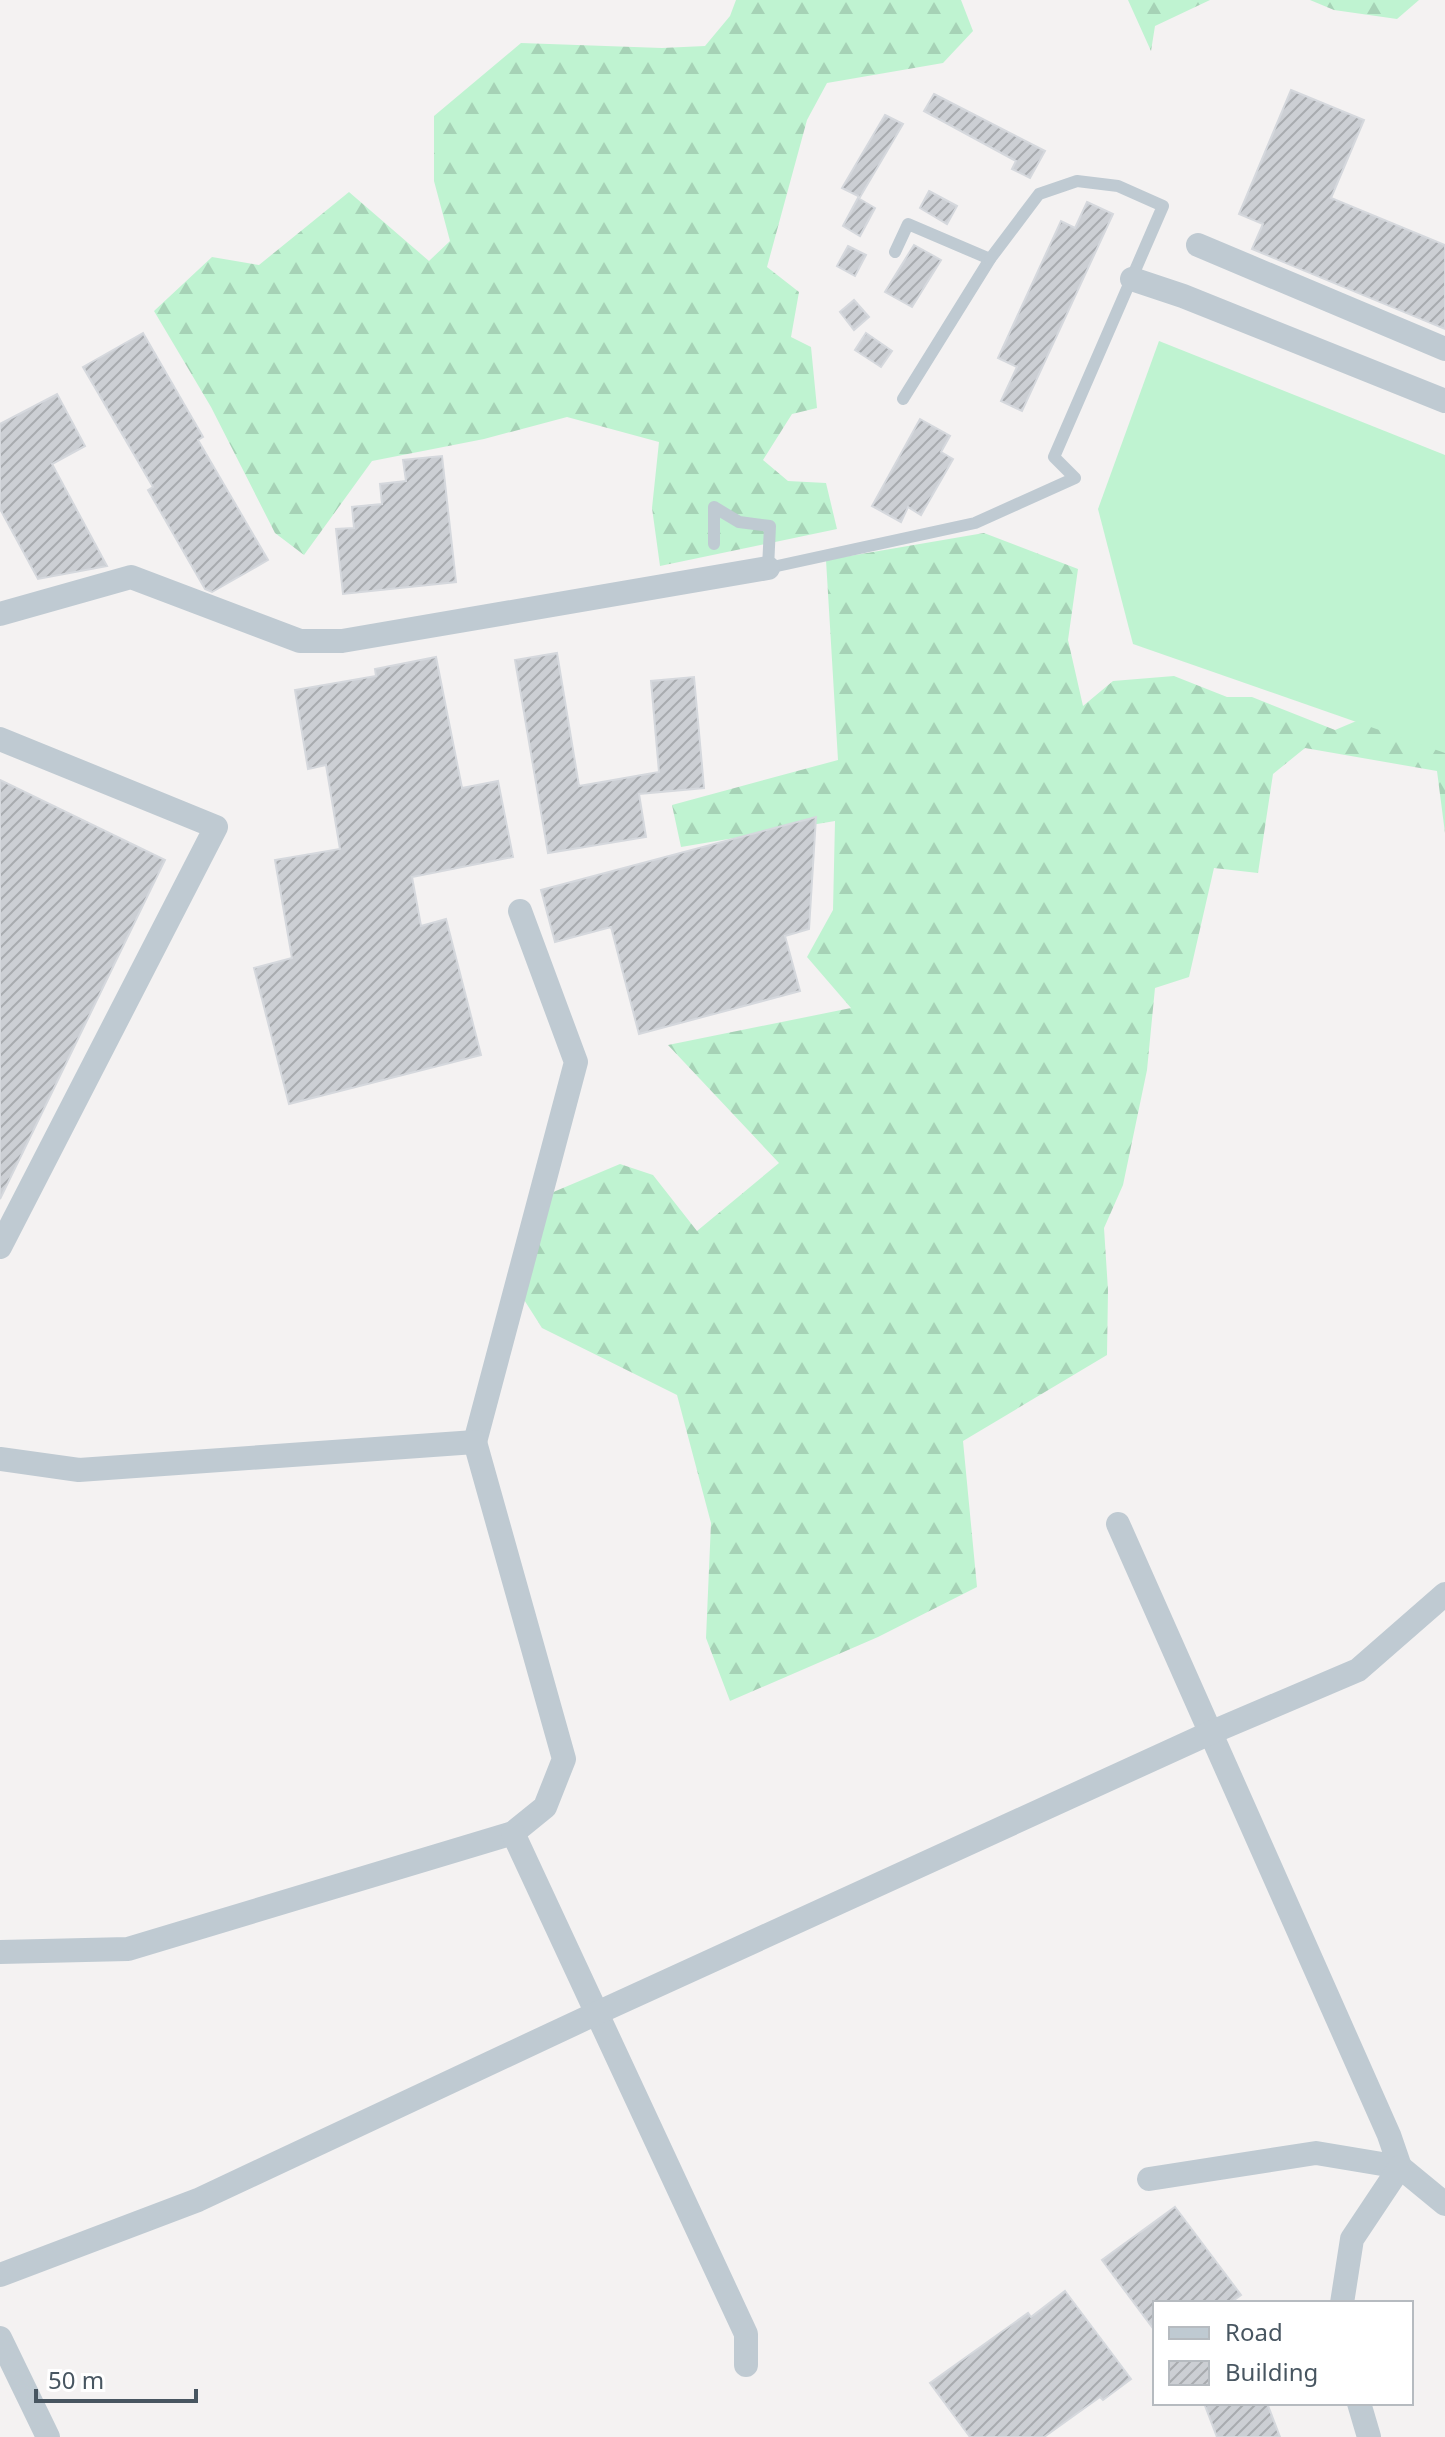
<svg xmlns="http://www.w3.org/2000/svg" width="1445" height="2437" font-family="'Noto Sans',sans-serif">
	<defs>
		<pattern id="forest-firs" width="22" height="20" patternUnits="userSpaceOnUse" patternTransform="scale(2)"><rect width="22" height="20" fill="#bff3d1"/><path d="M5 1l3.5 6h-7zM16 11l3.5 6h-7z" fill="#a6d2b6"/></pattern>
		<pattern id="building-hatch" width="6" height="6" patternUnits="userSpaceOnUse" patternTransform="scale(2)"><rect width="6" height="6" fill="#cccfd4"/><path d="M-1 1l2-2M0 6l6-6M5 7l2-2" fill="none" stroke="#a8abaf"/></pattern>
	</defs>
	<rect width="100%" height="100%" fill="#f4f2f2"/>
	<g fill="url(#forest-firs)">
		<polygon points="736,0 961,0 973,31 943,63 827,83 807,120 767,267 799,292 791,337 811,347 817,408 792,414 763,460 788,481 826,483 837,529 660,566 652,508 659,442 567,417 484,439 372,461 304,555 275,533 211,407 154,311 212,257 259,265 349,192 429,261 450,241 434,181 434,116 521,43 662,48 705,46 730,16"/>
		<polygon points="1128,0 1210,0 1155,26 1151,51"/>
		<polygon points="1310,0 1419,0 1397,19 1334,10"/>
		<polygon points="984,533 1078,569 1068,640 1083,706 1113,681 1174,676 1227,697 1252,697 1335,730 1373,714 1445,743 1445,833 1437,771 1305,748 1273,774 1258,873 1214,868 1189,977 1155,988 1147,1070 1123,1185 1104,1228 1108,1290 1107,1355 963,1441 977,1587 878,1637 730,1701 706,1638 711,1523 677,1395 542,1328 521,1295 551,1193 620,1164 653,1175 697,1231 779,1163 668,1045 851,1008 807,957 833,910 835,821 681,847 672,805 838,760 826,560"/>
	</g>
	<polygon fill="#bff3d1" points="1159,341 1445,455 1445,753 1133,644 1098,509"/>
	<g fill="url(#building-hatch)" stroke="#d5d8dd" stroke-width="2">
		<polygon points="1291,90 1364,120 1331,198 1445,245 1445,329 1252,249 1263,224 1239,214"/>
		<polygon points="934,94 1045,151 1030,178 1012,169 1016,161 924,111"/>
		<polygon points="885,115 903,124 860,197 842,188"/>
		<polygon points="929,191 957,206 947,224 920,208"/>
		<polygon points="858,198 875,208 860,236 843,226"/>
		<polygon points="1087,202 1113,214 1022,411 1001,401 1017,367 998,358 1061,221 1075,228"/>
		<polygon points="914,245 941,260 912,307 885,292"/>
		<polygon points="848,246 866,255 855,276 837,266"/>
		<polygon points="854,300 869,317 854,330 840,312"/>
		<polygon points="143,333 203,437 198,440 268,560 212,592 205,589 148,490 153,487 83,367"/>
		<polygon points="866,333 892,351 881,367 855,350"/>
		<polygon points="57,394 85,446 52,464 107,566 38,579 0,509 0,424"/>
		<polygon points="920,419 950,436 941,452 953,459 921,515 908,507 901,522 872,506"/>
		<polygon points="442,456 456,582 343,594 336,529 354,528 352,507 382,504 380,484 406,481 403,460"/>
		<polygon points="557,653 579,786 659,772 651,681 694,677 704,788 639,794 646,837 548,853 515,660"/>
		<polygon points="436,657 462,788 498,781 513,857 412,877 421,926 446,919 481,1055 289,1104 254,968 292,958 275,860 340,849 326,765 308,769 295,690 376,676 375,669"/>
		<polygon points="0,780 165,860 0,1199"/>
		<polygon points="816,817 809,929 785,936 800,991 639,1034 611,927 555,942 541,890"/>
		<polygon points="1175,2207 1241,2295 1230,2303 1155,2303 1155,2331 1102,2260"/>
		<polygon points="1065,2291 1131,2379 1103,2400 1100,2397 1044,2437 970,2437 930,2383 1028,2313 1031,2317"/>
		<polygon points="1204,2403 1267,2403 1280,2437 1217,2437"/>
	</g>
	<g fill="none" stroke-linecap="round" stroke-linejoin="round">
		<g stroke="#bfcad2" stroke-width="12">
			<polyline points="895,252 908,224 990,259 903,399"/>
			<polyline points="714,544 714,507 739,522 770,526 768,568 975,523 1075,478 1054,457 1163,206 1118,186 1077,181 1039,194 990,259"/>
		</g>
		<g stroke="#bfcad2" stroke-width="24">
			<polyline points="1198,245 1445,349"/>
			<polyline points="1132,279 1183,296 1445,401"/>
			<polyline points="0,614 131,577 300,641 342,641 768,568"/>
			<polyline points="0,739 216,827 0,1247"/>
			<polyline points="475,1442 576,1062 520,911"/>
			<polyline points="0,1459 79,1470 475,1442 564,1759 545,1807 513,1833 128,1949 0,1952"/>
			<polyline points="1118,1524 1389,2135 1400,2167 1316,2153 1149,2179"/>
			<polyline points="513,1833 746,2334 746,2365"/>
			<polyline points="0,2275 198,2200 597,2013 1210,1733 1358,1670 1445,1594"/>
			<polyline points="1342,2303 1352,2239 1400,2167 1445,2204"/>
			<polyline points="0,2338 48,2437"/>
			<polyline points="1359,2403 1369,2437"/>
		</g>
	</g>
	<rect x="1153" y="2301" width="260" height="104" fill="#ffffff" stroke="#b6bbc0" stroke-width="2"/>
	<rect x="1169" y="2327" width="40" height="12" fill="#bfcad2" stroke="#b6bbc0" stroke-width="2"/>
	<text x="1225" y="2341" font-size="24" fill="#485661">Road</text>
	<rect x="1169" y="2361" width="40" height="24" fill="url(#building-hatch)" stroke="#b6bbc0" stroke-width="2"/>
	<text x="1225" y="2381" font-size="24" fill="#485661">Building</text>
	<path d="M36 2389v12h160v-12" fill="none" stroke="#485661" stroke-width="4"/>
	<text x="48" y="2389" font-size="24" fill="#485661" stroke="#ffffff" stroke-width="6" paint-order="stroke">50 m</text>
</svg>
